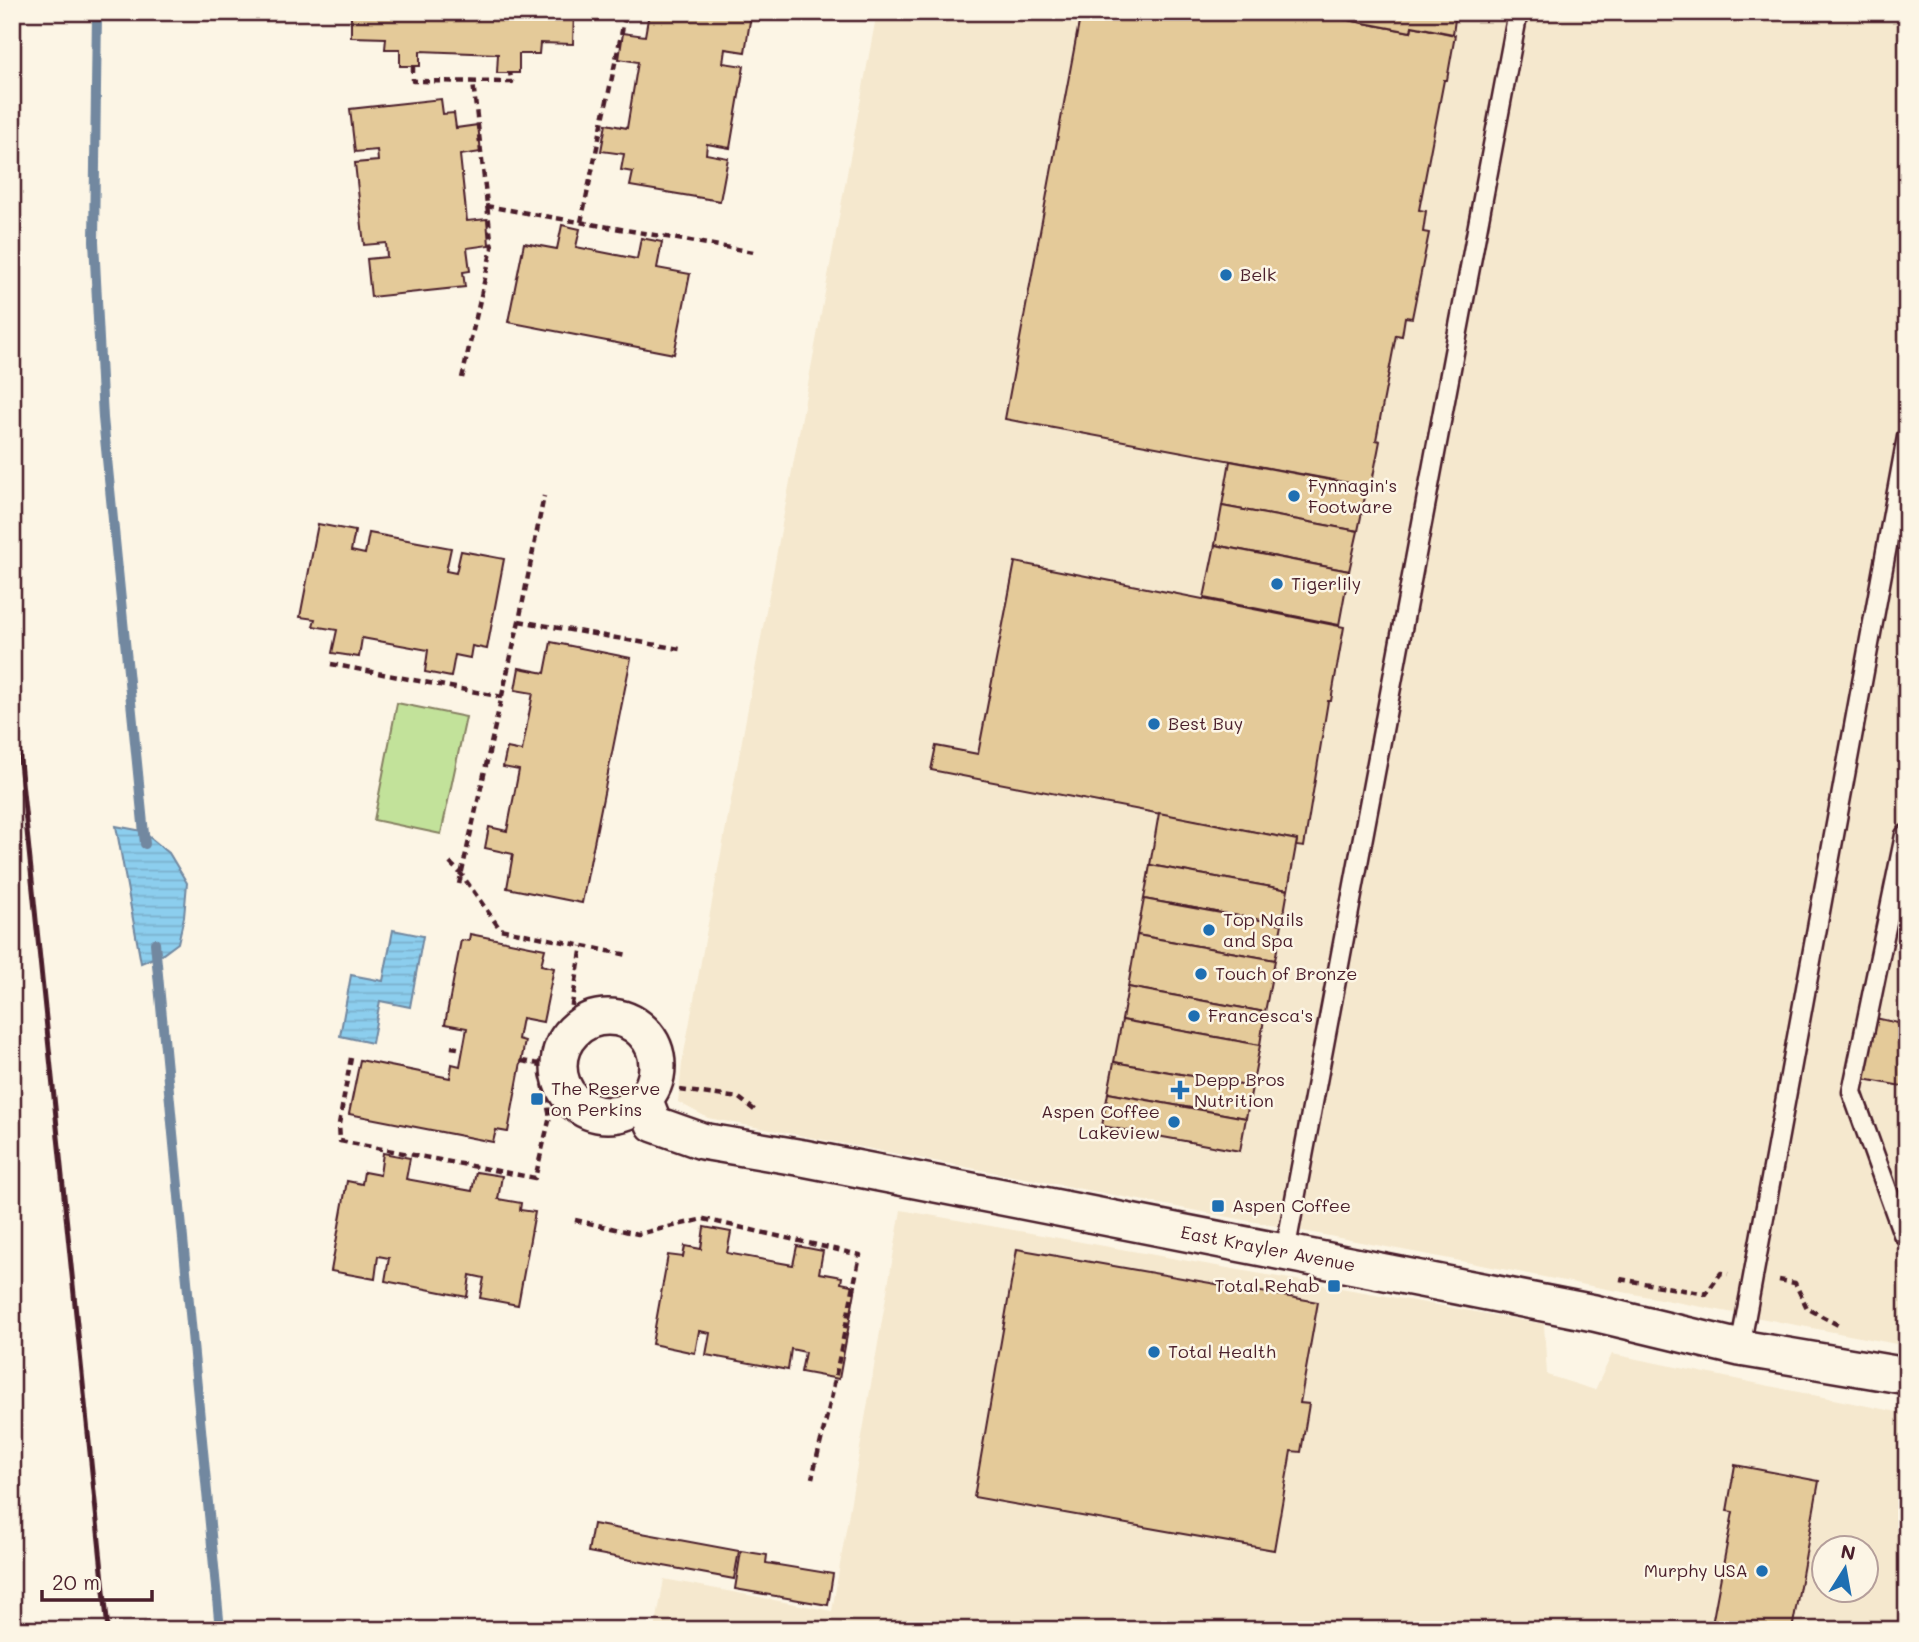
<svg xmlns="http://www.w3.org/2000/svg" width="1919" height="1642" font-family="Mali,sans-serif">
	<defs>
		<pattern id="water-rules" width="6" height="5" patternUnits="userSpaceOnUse" patternTransform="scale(1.75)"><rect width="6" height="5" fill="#8cceee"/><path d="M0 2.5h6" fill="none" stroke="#7ab0cc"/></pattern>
	</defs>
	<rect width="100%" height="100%" fill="#fcf5e5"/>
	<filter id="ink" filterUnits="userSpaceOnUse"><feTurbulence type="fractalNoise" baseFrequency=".0143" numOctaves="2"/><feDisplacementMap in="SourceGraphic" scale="14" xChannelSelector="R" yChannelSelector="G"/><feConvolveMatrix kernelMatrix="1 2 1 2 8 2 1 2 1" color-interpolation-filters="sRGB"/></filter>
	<g filter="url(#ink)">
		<g fill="#f5e8ce" fill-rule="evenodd">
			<polygon points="877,12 1907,12 1907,1346 708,1118 678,1102 682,1064"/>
			<path d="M 901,1210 L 1544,1324 L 1547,1375 L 1595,1390 L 1612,1354 L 1907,1414 L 1907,1630 L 655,1630 L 664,1579 L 832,1611 ZM 1825,1548 L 1867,1548 L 1867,1590 L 1825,1590 Z"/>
		</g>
		<polygon fill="#c2e29a" stroke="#868062" stroke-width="2" points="397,703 466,717 441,834 374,820"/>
		<g fill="url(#water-rules)" stroke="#7288a0" stroke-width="2">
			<polygon points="116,826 142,831 169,853 187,883 184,917 178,943 163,954 141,963"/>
			<polygon points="393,930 423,936 410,1007 380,1001 372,1043 340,1036 351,975 383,981"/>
		</g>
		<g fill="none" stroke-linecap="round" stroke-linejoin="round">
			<g stroke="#7288a0" stroke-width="10">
				<polyline points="97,12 94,241 103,418 145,844"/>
				<polyline points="155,943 220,1630"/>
			</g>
		</g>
		<g fill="#e4ca99" stroke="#4a1f2b" stroke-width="2">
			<polygon points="351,12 574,12 573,44 540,43 539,54 519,54 519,73 497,73 498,54 420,51 420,66 400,66 400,49 385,49 386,38 351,37"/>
			<polygon points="656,12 735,12 751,15 745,52 725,49 723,63 744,66 730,148 707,144 706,154 728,158 720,201 630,186 633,172 621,170 624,154 601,151 606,124 627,128 638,62 619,59 623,33 645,36 649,13"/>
			<polygon points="1081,12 1306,12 1411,32 1412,26 1455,35 1447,80 1444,80 1419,210 1426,211 1423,232 1429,233 1412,318 1405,317 1402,336 1396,335 1376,440 1380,441 1371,487 1005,419"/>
			<polygon points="1306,12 1456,12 1453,34 1412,26 1411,32"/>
			<polygon points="441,99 443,114 454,113 456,128 478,125 481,152 460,155 467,221 487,219 489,245 467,248 470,271 463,272 465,287 371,297 367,259 387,257 386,243 364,245 355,163 378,161 377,150 355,152 350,109"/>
			<polygon points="562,225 580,229 576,247 637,259 641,238 662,242 657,268 690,274 674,354 508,322 524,243 557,249"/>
			<polygon points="1230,461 1367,487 1358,531 1222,506"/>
			<polygon points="1222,506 1358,531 1349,571 1215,545"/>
			<polygon points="318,524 355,531 351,551 365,554 369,533 451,548 446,571 456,573 461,551 504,559 487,649 472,646 470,658 455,655 451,677 425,672 428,650 362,638 359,657 332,653 337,630 313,626 315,619 300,617"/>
			<polygon points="1215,545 1349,571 1339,625 1204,598"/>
			<polygon points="1015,562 1344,627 1331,701 1328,701 1304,847 1296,846 1297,840 931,770 936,746 978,754"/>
			<polygon points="551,642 631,658 582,903 507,888 513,854 485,848 489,827 507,831 519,770 503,767 507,748 522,751 533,693 515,690 519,668 545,673"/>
			<polygon points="1159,813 1297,840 1288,890 1150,865"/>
			<polygon points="1150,865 1288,890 1282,924 1144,899"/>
			<polygon points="1144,899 1282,924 1275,960 1137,935"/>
			<polygon points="470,934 545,949 541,965 554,968 543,1022 522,1018 518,1039 525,1041 508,1132 496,1130 493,1142 349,1114 360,1060 450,1078 452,1064 460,1066 467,1028 445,1024 461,940 469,941"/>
			<polygon points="1137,935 1275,960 1265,1012 1128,987"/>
			<polygon points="1128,987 1265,1012 1260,1045 1122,1020"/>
			<polygon points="1871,1017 1907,1025 1907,1087 1858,1078"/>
			<polygon points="1122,1020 1260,1045 1252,1087 1114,1062"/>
			<polygon points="1114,1062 1252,1087 1246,1118 1108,1093"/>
			<polygon points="1108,1093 1246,1118 1240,1151 1102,1126"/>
			<polygon points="383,1153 410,1158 406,1179 472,1191 476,1172 502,1176 498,1199 521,1203 520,1210 535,1212 518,1305 480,1298 484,1278 470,1275 467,1297 385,1281 389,1258 378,1256 375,1279 331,1271 347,1181 362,1184 364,1172 380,1175"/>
			<polygon points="704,1227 731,1232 727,1253 793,1265 797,1246 823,1251 819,1273 842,1277 841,1283 856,1286 839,1379 801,1372 805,1352 791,1349 788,1370 706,1355 710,1333 699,1331 695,1353 652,1344 668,1255 683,1257 685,1246 701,1249"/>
			<polygon points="1017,1249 1318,1302 1300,1403 1309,1404 1301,1452 1291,1451 1274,1550 974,1497"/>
			<polygon points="1735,1465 1819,1481 1792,1630 1711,1630 1733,1512 1727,1511"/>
			<polygon points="593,1524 739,1551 734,1579 588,1552"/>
			<polygon points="741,1551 767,1555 766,1563 833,1574 828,1605 735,1589"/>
		</g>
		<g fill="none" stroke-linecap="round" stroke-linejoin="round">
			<g stroke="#4a1f2b" stroke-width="23">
				<g id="service">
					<polyline points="1903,1234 1852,1092 1905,835"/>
					<polyline points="1285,1252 1518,12"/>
					<polyline points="1740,1348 1907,437"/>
				</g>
			</g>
			<g stroke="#4a1f2b" stroke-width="40">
				<g id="minor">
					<circle cx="608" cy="1066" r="49"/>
					<polyline points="645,1101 654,1124 702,1141 803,1158 1594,1313 1740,1348 1907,1376"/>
				</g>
			</g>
			<g stroke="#4a1f2b" stroke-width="4.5" stroke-dasharray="7 5" stroke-linecap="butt">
				<polyline points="413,66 413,81 512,82 510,73"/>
				<polyline points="486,206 754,252"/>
				<polyline points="581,222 626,12"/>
				<polyline points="462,378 492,248 473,82"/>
				<polyline points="519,621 680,649"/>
				<polyline points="331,664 502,697"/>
				<polyline points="450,863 462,875 500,929 628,955"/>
				<polyline points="459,884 519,621 544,496"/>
				<polyline points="451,1047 463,1049"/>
				<polyline points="351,1058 339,1124 340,1141 535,1178 550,1117 539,1064 554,1031 570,1016 582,946"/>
				<polyline points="522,1061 539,1064"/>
				<polyline points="680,1090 739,1098 757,1112"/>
				<polyline points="575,1220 638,1234 704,1219 860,1255 831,1399 812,1478"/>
				<polyline points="1620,1279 1706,1294 1721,1273 1728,1274"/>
				<polyline points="1779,1280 1795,1283 1807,1308 1840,1326"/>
			</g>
			<use href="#service" stroke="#fcf5e5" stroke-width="18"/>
			<use href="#minor" stroke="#fcf5e5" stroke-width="35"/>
			<polyline stroke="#4a1f2b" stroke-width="5" points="12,683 108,1630"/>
		</g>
	</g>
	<g fill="#1f6fb2" stroke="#fcf5e5" stroke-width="2.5">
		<circle cx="1226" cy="275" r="7"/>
		<circle cx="1294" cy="496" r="7"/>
		<circle cx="1277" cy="584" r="7"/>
		<circle cx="1154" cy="724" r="7"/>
		<circle cx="1209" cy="930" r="7"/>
		<circle cx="1201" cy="974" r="7"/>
		<circle cx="1194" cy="1016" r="7"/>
		<path d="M1176.5 1079.5h7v7h7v7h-7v7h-7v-7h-7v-7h7z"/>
		<rect x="530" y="1092" width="14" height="14" rx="3.5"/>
		<circle cx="1174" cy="1122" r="7"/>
		<rect x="1211" y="1199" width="14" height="14" rx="3.5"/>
		<rect x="1327" y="1279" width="14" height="14" rx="3.5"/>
		<circle cx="1154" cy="1352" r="7"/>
		<circle cx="1762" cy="1571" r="7"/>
	</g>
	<g text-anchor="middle" stroke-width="5" stroke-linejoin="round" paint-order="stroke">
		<g font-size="18" fill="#4a1f2b" stroke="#fcf5e5" text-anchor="start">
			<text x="1240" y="281">Belk</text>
			<text x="1308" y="492">Fynnagin's<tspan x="1308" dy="21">Footware</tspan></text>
			<text x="1291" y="590">Tigerlily</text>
			<text x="1168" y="730">Best Buy</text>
			<text x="1223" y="926">Top Nails<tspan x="1223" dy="21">and Spa</tspan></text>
			<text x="1215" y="980">Touch of Bronze</text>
			<text x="1208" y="1022">Francesca's</text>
			<text x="1194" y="1086">Depp Bros<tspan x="1194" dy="21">Nutrition</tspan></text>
			<text x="551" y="1095">The Reserve<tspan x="551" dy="21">on Perkins</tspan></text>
			<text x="1160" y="1118" text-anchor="end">Aspen Coffee<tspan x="1160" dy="21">Lakeview</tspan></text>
			<text x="1232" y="1212">Aspen Coffee</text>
			<text x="1320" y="1292" text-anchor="end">Total Rehab</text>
			<text x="1168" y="1358">Total Health</text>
			<text x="1748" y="1577" text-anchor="end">Murphy USA</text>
		</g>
		<g font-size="18" fill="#4a1f2b" stroke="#fcf5e5">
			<text transform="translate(1268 1249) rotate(11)" y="6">East Krayler Avenue</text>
		</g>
	</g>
	<rect width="1919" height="1642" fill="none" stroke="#fcf5e5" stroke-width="42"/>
	<rect x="21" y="21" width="1877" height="1600" fill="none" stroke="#4a1f2b" stroke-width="2.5" filter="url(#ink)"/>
	<g transform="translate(1845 1569) rotate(11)"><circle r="33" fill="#fcf5e5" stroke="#b59f9b" stroke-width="2"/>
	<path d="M0-5L12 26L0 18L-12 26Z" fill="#1f6fb2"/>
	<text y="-10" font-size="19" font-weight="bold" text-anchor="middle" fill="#4a1f2b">N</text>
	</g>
	<path d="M42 1590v10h110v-10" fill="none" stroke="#4a1f2b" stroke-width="3.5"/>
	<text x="52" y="1590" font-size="21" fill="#4a1f2b" stroke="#fcf5e5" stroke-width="5" paint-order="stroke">20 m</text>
</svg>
